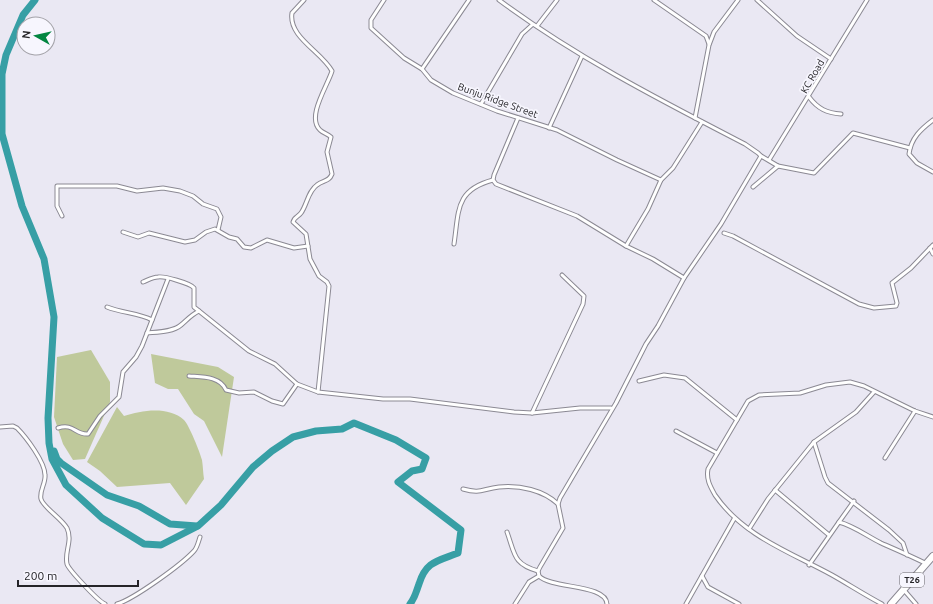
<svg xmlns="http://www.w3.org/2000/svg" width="933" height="604" font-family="Ubuntu,sans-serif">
	<rect width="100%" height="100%" fill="#eae8f3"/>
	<g fill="#bfc99b">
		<polygon points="91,350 110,382 110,402 85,459 73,460 63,444 54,417 57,357"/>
		<polygon points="151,354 218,367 234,377 222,457 204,421 194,414 178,389 168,389 155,383"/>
		<path d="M 117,407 L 124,416 C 142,410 169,406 184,420 C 189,425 200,452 202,460 C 203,466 203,473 204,479 L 186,505 L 170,483 L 117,487 L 100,471 L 87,462 Z"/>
	</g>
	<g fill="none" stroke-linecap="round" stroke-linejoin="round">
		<g stroke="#379fa5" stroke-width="7">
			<path d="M 35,0 L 23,15 L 6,55 L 2,74 L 2,134 L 22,206 L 44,259 L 54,317 L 48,418 L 49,443 L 52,459 L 66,485 L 102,518 L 144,544 L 161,545 L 198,526 L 221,505 L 253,467 L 272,451 L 293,437 L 316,431 L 342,429 L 354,423 L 396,440 L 426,458 L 422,469 L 412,471 L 398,482 L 461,530 L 458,553 C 438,561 426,561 419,584 C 416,592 415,598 410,604"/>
			<polyline points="54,451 57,459 61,463 107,495 139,506 170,524 197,526"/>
		</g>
		<g stroke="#8b8993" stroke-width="5">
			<g id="street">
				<path d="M 304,0 L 292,13 C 288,37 322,52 332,71 C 328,85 306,117 320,130 C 323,133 328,134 331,137 L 327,152 L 332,174 C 329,182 323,180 317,185 C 308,191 307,205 301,213 C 298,217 294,217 293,222 L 306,234 L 310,259 L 319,276 L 327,282 L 329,286 L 318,392"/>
				<polyline points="384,0 371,20 371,28 404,58 422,69 431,80 453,93 497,111 557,130 617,160 661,180"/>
				<path d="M 499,0 C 576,57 660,100 745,144 L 758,153 L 761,156 L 721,224 L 684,278 L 658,326 L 646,344 L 616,403 L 560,498 L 558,504 L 563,528 L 540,567 L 538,571 L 539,576 C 552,589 606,584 607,604"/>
				<polyline points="654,0 706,36 709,44"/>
				<polyline points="757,0 797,36 831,59"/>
				<polyline points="537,26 557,0"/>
				<polyline points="422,69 469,0"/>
				<path d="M 809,97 C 818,109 827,113 841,114"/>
				<polyline points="481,104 522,34 532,25"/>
				<polyline points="518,118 494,175 493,180 496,184 577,216 626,246 653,259 684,278"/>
				<polyline points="695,118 709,45 714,32 738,0"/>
				<path d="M 933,120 C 921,129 911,138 909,154 L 917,163 L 933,172"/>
				<polyline points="549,128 582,56"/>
				<polyline points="761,156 778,166 814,173 853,133 910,148"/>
				<polyline points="769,160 867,0"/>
				<polyline points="753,187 778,166"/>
				<polyline points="62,216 57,206 57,186 117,186 137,191 163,188 180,191 193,196 203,204 217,209 221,217 218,230"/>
				<polyline points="123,232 138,237 149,233 185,242 195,240 206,232 215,229 229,237 237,239 244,247 251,248 267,240 294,248 308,246"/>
				<polyline points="724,233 733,236 859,304 874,308 896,306 897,303 892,283 911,268 933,245"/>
				<path d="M 454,244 C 459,211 455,190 493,180"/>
				<polyline points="626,246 648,209 661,180 673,168 702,122"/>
				<polyline points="930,248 933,254"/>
				<path d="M 143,282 C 148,280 153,277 158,277 C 164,276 190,283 194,288 L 194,307 L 249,351 L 275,364 L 297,384 L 318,392 L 383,399 L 410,399 L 514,412 L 532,413 L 580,408 L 611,408"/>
				<path d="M 107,307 C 122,313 139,313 152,320"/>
				<path d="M 147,333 C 157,332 173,332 181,325 C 188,319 191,315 199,311"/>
				<path d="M 189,376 C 202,377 220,376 226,390 L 239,393 L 254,392 L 272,401 L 283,404 L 297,384"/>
				<polyline points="639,381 664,375 685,378 737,420"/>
				<polyline points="532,413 583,304 584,296 562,275"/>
				<path d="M 0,427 L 13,426 L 17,428 C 26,437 45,462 45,475 C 46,483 39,491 41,499 C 43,507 61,518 67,528 C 73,541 64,552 67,564 C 69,570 98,601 105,604"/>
				<path d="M 58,428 C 74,423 75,435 88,434 L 100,416 L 119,397 L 123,372 L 136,357 L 142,346 L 168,279"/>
				<polyline points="676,431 717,453"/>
				<polyline points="814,442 825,477 828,483 889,530 903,543 907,555"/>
				<polyline points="885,458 915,411"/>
				<path d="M 463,489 C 481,494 482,489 499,487 C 520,485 543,490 558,504"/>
				<polyline points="775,490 829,535"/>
				<polyline points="839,522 854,501"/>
				<polyline points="749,529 768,499 814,442 856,412 874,392"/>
				<path d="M 507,532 C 515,554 513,564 538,571"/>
				<path d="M 809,565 L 839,522 C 854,526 867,536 881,543 C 897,550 911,556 927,564"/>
				<polyline points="702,576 708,587 739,604"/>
				<polyline points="903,589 916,604"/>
				<path d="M 117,604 C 134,599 181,565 194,551 C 197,548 198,543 200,537"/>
				<polyline points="515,604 529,582 539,576"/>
				<polyline points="686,604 734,519"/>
				<path d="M 882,604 C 865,595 848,584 832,575 C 790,552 743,536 715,495 C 710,486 706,479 708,469 L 748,401 L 759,395 L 800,393 L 826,385 L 850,382 L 864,386 L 915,411 L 933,417"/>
			</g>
		</g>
		<g stroke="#8b8993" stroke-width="8">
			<polyline id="highway" points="891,604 933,556"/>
		</g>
		<use href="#street" stroke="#fff" stroke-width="3"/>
		<use href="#highway" stroke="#fff" stroke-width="6"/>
	</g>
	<g text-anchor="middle" stroke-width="3.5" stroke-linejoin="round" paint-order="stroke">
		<rect fill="#f7f6fe" stroke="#646368" stroke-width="1" x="900" y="573" width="24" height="14" rx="3"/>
		<g font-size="9" font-weight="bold" fill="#252428">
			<text x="912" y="583">T26</text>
		</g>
		<g font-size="10" fill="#252428" stroke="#f7f6fe">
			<text transform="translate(812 76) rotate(-60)" y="4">KC Road</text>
			<text transform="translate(498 100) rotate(20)" y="4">Bunju Ridge Street</text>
		</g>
	</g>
	<g transform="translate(36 36) rotate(278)"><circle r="19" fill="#f7f6fe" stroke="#a3a2a8"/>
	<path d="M0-3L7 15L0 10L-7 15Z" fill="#028541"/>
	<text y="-6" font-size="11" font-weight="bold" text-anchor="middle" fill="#252428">N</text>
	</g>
	<path d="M18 580v6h120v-6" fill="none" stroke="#252428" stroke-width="2"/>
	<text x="24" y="580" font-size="12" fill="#252428" stroke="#f7f6fe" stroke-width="3" paint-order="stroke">200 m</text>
</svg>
